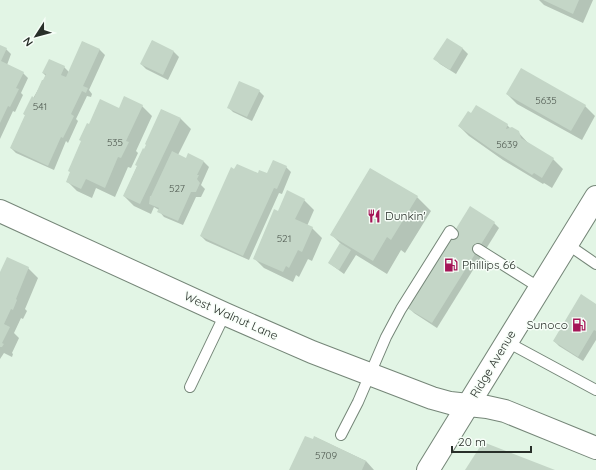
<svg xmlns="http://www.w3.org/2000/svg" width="596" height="470" font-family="Quicksand,sans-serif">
	<rect width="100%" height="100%" fill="#e2f5e5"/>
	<g fill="#0003">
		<polygon points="539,0 593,0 583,23 544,5"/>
		<polygon points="447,39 463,49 468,54 456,74 440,64 435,59"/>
		<polygon points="152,41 174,52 179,57 168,80 146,69 141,64"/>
		<polygon points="83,42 100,50 105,55 89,90 92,94 91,97 87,96 76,119 78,121 68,143 66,141 54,170 16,153 11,148 26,116 24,114 46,76 43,73 64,67 69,72"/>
		<polygon points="0,46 6,49 11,54 7,65 23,73 28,78 21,93 23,95 15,112 13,111 0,139"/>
		<polygon points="259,91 264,96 252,121 233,112 228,107"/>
		<polygon points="507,94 585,106 595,116 582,140 517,104"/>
		<polygon points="142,106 152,116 136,151 138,153 131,168 128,167 115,197 96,188 92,198 77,191 67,181 89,126 119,109"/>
		<polygon points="162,110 181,119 191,129 178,155 186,159 204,162 209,167 201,185 205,189 201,197 196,197 183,225 164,217 159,211 159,210 154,207 151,214 134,206 124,196"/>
		<polygon points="507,125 511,129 518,132 529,144 553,159 563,169 552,188 544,183 543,184 503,160 469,136 459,126"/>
		<polygon points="286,167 291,172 282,194 279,193 249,260 206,241 201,236 235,170 268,175"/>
		<polygon points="417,197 431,211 405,253 401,250 387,274 356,255 344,274 329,263 341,244 331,234"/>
		<polygon points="304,200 314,210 307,226 312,228 322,238 312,261 308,259 299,277 296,275 293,282 264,268 254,258 275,210 278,212"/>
		<polygon points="494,223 499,228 437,328 414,313 409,308"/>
		<polygon points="28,268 38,278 25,309 27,311 23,319 21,318 14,333 19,338 12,353 13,354 12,357 4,353 0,359 0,274"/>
		<polygon points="596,305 596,340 583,361 559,346 554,341"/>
		<polygon points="315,437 366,461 374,470 290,470"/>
	</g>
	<g fill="#c4d6c7">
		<polygon points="543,0 579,0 573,14"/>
		<polygon points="447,38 463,48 450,70 433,59"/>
		<polygon points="152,40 174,51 163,75 140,64"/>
		<polygon points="82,41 100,49 83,86 88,88 86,93 82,91 71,114 74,116 63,138 61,137 48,166 10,148 25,115 23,114 32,96 34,98 42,80 43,80 46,74 42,73 49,59 65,66 61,75 66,77"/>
		<polygon points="0,45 7,48 1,61 24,72 16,88 19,89 10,107 8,106 0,123"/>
		<polygon points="521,68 586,105 571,131 506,94"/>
		<polygon points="239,81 260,90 247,117 227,108"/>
		<polygon points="124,96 143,105 126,141 129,142 121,158 118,157 105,188 86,179 81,189 66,182 70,172 68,171 81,141 79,140 87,123 89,124 100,99 119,108"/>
		<polygon points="476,105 508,124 506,129 512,127 519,131 521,138 554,158 542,178 534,173 532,175 492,150 458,126 468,111 471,113"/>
		<polygon points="161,109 181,118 140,204 123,196 137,166 135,165 143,148 144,149 146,145 145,144"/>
		<polygon points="172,151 186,158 188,153 204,161 197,175 199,175 197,179 200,183 196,192 191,192 178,221 157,212 159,208 149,204 150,196 151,196"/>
		<polygon points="273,160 287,166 277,189 274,188 243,256 200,236 231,167 234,169 237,164 258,173 259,170 267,173"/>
		<polygon points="370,168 418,196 391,240 387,237 373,261 330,235"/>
		<polygon points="287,190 305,199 295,219 313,227 302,252 298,250 289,268 286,266 283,272 253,259 274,209 278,211"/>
		<polygon points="470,206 495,222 432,323 407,308"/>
		<polygon points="340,243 351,250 339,270 328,263"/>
		<polygon points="7,257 29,267 16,299 17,300 13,310 11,309 4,324 10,327 2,343 4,344 2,347 0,347 0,272"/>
		<polygon points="581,294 596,304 596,331 594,330 578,357 553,341"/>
		<polygon points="305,436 313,439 314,436 366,461 362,470 289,470"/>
		<polygon points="483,442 555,470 465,470"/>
	</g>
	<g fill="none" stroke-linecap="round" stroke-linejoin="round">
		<g stroke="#758678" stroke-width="12">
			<g id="service">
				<polyline points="567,244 596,264"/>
				<polyline points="478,249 540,288"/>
				<polyline points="507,342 596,390"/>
				<polyline points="190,387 225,314"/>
				<polyline points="341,435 358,402 386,337 401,309 450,231 453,234"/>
			</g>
		</g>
		<g stroke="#758678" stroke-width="24">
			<polyline id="tertiary" points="0,211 225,314 312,352 432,398 450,403 487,407 505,411 596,448"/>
		</g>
		<g stroke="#758678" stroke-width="24">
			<polyline id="secondary" points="428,470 596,197"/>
		</g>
		<use href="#service" stroke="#fff" stroke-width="10"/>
		<use href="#tertiary" stroke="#fff" stroke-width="22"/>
		<use href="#secondary" stroke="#fff" stroke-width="22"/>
	</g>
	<defs>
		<g id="restaurant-bare" transform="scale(1.08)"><path d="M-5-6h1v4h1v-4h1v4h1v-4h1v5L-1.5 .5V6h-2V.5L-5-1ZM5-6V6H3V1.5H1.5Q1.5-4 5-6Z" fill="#a51557" stroke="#f7fef8" stroke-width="2.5" paint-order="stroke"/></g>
		<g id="fuel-bare" transform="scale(1.08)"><path d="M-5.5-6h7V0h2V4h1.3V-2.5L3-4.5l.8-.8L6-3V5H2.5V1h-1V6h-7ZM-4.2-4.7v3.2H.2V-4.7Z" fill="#a51557" stroke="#f7fef8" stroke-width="2.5" paint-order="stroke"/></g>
	</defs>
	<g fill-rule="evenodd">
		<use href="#restaurant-bare" x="374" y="216"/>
		<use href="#fuel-bare" x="451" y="265"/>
		<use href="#fuel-bare" x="579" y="325"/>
	</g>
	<g text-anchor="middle" stroke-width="3" stroke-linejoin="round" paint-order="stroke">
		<g font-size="10" fill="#4f5950">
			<text x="546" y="104">5635</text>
			<text x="40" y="110">541</text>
			<text x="115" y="146">535</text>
			<text x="507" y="148">5639</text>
			<text x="177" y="192">527</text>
			<text x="284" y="242">521</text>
			<text x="326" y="459">5709</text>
		</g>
		<g font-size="12" fill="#282f29" stroke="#f7fef8" text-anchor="start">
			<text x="385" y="220">Dunkin'</text>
			<text x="462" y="269">Phillips 66</text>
			<text x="568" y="329" text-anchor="end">Sunoco</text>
		</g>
		<g font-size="12" fill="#282f29" stroke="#f7fef8">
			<text transform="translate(231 316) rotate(24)" y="4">West Walnut Lane</text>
			<text transform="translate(493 364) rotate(-59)" y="4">Ridge Avenue</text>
		</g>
	</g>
	<g transform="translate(36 36) rotate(234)" stroke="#f7fef8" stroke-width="3" paint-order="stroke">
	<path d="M0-3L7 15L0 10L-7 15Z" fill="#282f29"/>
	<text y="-6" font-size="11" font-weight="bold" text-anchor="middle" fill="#282f29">N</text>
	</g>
	<path d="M452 446v6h79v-6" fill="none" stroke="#282f29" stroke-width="2"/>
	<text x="458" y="446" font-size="12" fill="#282f29" stroke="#f7fef8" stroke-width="3" paint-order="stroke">20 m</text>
</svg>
